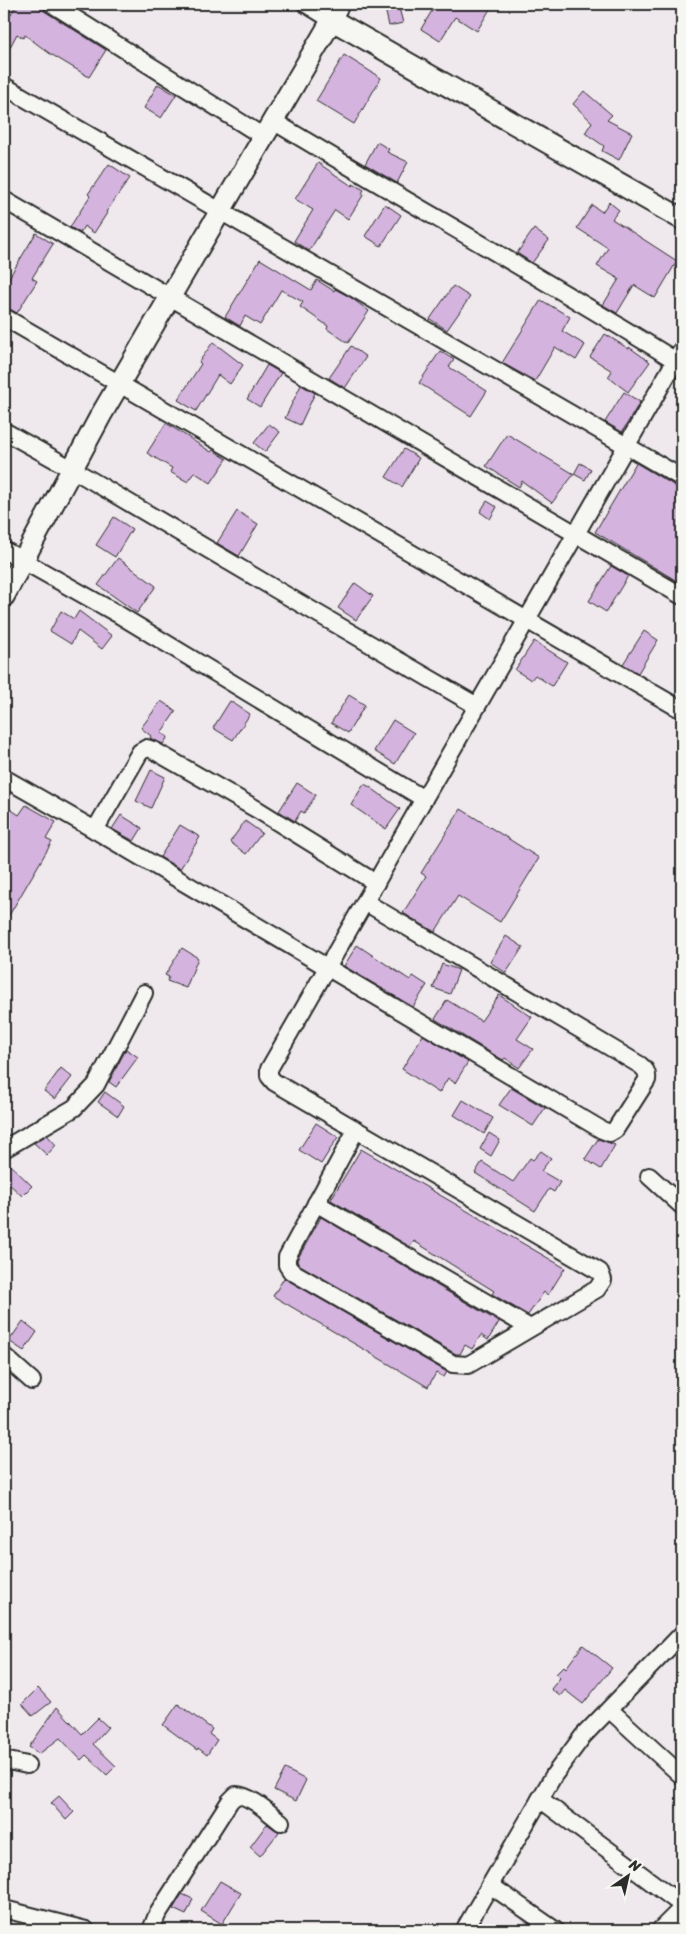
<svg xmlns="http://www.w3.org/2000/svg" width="686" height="1934" font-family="Sriracha,sans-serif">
	<rect width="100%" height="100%" fill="#efe9ee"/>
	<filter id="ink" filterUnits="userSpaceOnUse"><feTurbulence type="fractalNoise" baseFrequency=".02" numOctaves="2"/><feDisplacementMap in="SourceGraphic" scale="10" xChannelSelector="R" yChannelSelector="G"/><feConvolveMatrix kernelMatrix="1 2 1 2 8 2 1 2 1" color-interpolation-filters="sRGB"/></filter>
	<g filter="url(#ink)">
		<g fill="#d4b3de" stroke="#2b2b2b">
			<polygon points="17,4 42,4 41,9 106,50 89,77 49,53 25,35 23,38 17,34 4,58 4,25"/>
			<polygon points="384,4 398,4 403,23 389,26"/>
			<polygon points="436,4 493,4 477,31 455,17 440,41 421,29"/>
			<polygon points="344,55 381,78 354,124 316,101"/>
			<polygon points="158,84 176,95 161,118 144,108"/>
			<polygon points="584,91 612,115 607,120 632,133 619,160 602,151 604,146 585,133 592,122 573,104"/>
			<polygon points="377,142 389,149 387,152 408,162 397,183 365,164"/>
			<polygon points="318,163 352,186 353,184 364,190 362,193 364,194 348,219 335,210 309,251 294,241 313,210 295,199"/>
			<polygon points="109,164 130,178 106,212 107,213 94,233 84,226 80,233 70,227 90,196 88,194"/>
			<polygon points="609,202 619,210 612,219 677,261 655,298 634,285 617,313 603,305 619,279 597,266 608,248 577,228 592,205 602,212"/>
			<polygon points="385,204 401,215 381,246 365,236"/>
			<polygon points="534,229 549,240 532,263 517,253"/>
			<polygon points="36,233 53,244 32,278 37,281 17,313 4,306 4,286"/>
			<polygon points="260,259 311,290 317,280 334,291 335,289 350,297 369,311 348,343 327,329 328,326 300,307 303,302 281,290 260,325 245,316 240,326 225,317"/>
			<polygon points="453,286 470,297 447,330 430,319"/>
			<polygon points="541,300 570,317 562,331 585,345 576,360 555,347 535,381 502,363"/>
			<polygon points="605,334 629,349 629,347 650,362 628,392 608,377 612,371 590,357"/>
			<polygon points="213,342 243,365 230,384 218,375 196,411 178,400 201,364 199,362"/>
			<polygon points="351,346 366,357 345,388 329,378"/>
			<polygon points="440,351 454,360 449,367 487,391 471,416 419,383"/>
			<polygon points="267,365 281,373 260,407 247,399"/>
			<polygon points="301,385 315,393 300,425 285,418"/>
			<polygon points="624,392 640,402 622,432 605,422"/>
			<polygon points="166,423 211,452 213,450 227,459 211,483 194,472 188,482 170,472 172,468 147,453"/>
			<polygon points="269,424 280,432 265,452 254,443"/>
			<polygon points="507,434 574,474 552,503 522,481 519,487 486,466"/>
			<polygon points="404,449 419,458 402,487 386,477"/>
			<polygon points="580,463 591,469 585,480 574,474"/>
			<polygon points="636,463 682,490 682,584 595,532"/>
			<polygon points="487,501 497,507 490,519 480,512"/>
			<polygon points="237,511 258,524 239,556 217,543"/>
			<polygon points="114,517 132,529 115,557 96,545"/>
			<polygon points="118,558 156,586 137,613 98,585"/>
			<polygon points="611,566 628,576 606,612 589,601"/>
			<polygon points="355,583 373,596 356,620 338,608"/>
			<polygon points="61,611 74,619 79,611 112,636 102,649 78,631 71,644 50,631"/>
			<polygon points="644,631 658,640 638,673 623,664"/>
			<polygon points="534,641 567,662 552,686 535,675 531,680 515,670"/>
			<polygon points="349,695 365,705 348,733 331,723"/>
			<polygon points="161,701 176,711 161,733 168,737 163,744 150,738 151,736 141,728"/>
			<polygon points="230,701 250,714 233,740 213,728"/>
			<polygon points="393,720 414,733 395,764 374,751"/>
			<polygon points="151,770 165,777 151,808 136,801"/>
			<polygon points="297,783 316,795 304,813 301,811 295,821 279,811"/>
			<polygon points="364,784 370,787 400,809 386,829 351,805"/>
			<polygon points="4,805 19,815 26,805 56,822 46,839 52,842 4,924"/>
			<polygon points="461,809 539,858 500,922 458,896 435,932 403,913 426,876 421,873"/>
			<polygon points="121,815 142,828 134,841 112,829"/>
			<polygon points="245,821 262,833 246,854 230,842"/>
			<polygon points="180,825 200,837 180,869 160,857"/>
			<polygon points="506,936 523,947 506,973 490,962"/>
			<polygon points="357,945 410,980 413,976 427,985 413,1007 344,966"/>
			<polygon points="182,948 198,958 186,988 167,981 169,977 165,975"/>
			<polygon points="442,964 459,970 450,994 433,988"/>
			<polygon points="499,995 532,1017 517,1039 533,1049 519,1068 505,1058 503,1060 435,1019 447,1000 481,1021"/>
			<polygon points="423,1035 468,1062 455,1083 448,1078 439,1093 402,1069"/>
			<polygon points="126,1049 138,1057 116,1087 109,1082"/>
			<polygon points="61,1068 72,1077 55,1099 44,1091"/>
			<polygon points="511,1088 545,1108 533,1126 499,1105"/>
			<polygon points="105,1092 124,1106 118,1116 98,1102"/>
			<polygon points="463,1100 493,1118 484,1134 454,1115"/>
			<polygon points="316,1123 338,1137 321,1164 299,1150"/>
			<polygon points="489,1133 500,1140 491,1156 480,1149"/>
			<polygon points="47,1135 56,1145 47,1155 34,1143"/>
			<polygon points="598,1139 615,1145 601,1169 585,1159"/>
			<polygon points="361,1149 565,1268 548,1295 544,1292 528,1315 492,1294 494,1291 414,1241 410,1247 331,1200 331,1199"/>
			<polygon points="541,1151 551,1158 541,1171 560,1182 554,1192 549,1189 535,1211 475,1173 482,1162 513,1182 530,1158 533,1160"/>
			<polygon points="4,1159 32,1186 22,1196 4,1179"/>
			<polygon points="321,1217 499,1322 488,1340 481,1335 472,1349 465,1345 460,1354 456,1354 298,1264 297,1260"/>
			<polygon points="284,1278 447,1372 444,1377 436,1373 428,1387 273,1296"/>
			<polygon points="23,1321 37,1332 24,1351 9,1341"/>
			<polygon points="583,1645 612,1668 583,1704 565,1690 560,1696 551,1689 560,1678 556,1674 564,1666 566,1668"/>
			<polygon points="38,1688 51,1702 33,1716 22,1704"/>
			<polygon points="178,1704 212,1729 209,1734 217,1740 207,1755 198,1748 197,1750 163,1725"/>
			<polygon points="57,1707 82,1734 98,1718 108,1727 93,1744 116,1766 107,1775 86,1755 81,1760 60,1738 39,1754 29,1747"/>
			<polygon points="285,1769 306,1780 296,1801 274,1790"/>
			<polygon points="59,1796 74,1812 66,1820 51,1803"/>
			<polygon points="267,1824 279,1832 260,1856 250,1847"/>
			<polygon points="220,1881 241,1893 222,1924 201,1911"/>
			<polygon points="182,1894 193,1899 186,1915 173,1909"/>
		</g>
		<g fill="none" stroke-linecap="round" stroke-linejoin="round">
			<g stroke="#2b2b2b" stroke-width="20">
				<g id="minor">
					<polyline points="52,4 264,137"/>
					<polyline points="306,4 332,20 341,4"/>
					<polyline points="4,86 682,478"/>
					<path d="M 273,121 C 407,202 543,278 676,361"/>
					<polyline points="4,200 682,596"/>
					<polyline points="4,317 682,710"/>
					<polyline points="4,431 72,469 277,590 477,706"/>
					<polyline points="4,550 116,613 424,799"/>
					<path d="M 4,778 L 95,830 L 602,1130 L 610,1133 L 615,1130 L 647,1080 C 648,1072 645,1069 640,1065 L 365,902"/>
					<polyline points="95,830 140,752 147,748 153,750 258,810 376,883"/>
					<polyline points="356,1130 287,1257 287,1265 291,1271 453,1364 468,1365 597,1289 603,1280 600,1272 274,1082 269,1076 269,1069 682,349"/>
					<polyline points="4,1149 74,1108 96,1085 144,993"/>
					<polyline points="649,1176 682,1206"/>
					<polyline points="316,1203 530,1328"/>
					<polyline points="4,1356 32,1381"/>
					<polyline points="610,1710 682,1776"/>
					<polyline points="4,1760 27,1765"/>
					<polyline points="540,1799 682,1905"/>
					<polyline points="490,1885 555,1930"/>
					<polyline points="4,1909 86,1930"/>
					<path d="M 151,1930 L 157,1915 L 230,1801 L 236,1795 C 252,1796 269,1813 281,1822"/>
					<polyline points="464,1930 554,1775 583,1736 682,1634"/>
					<polyline points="660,1930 682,1908"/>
				</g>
			</g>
			<g stroke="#2b2b2b" stroke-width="24">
				<polyline id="tertiary" points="4,596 101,415 332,20 682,219"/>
			</g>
			<use href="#minor" stroke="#f6f6f2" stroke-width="16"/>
			<use href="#tertiary" stroke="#f6f6f2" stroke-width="20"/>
		</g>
	</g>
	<rect width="686" height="1934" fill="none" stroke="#f6f6f2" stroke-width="20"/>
	<rect x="10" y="10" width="666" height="1914" fill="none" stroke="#2b2b2b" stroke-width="2" filter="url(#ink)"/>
	<g transform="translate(628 1876) rotate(34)" stroke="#f6f6f2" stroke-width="4" paint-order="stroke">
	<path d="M0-4L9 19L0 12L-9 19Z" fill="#2b2b2b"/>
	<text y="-8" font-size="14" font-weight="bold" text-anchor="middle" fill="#2b2b2b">N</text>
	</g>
</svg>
